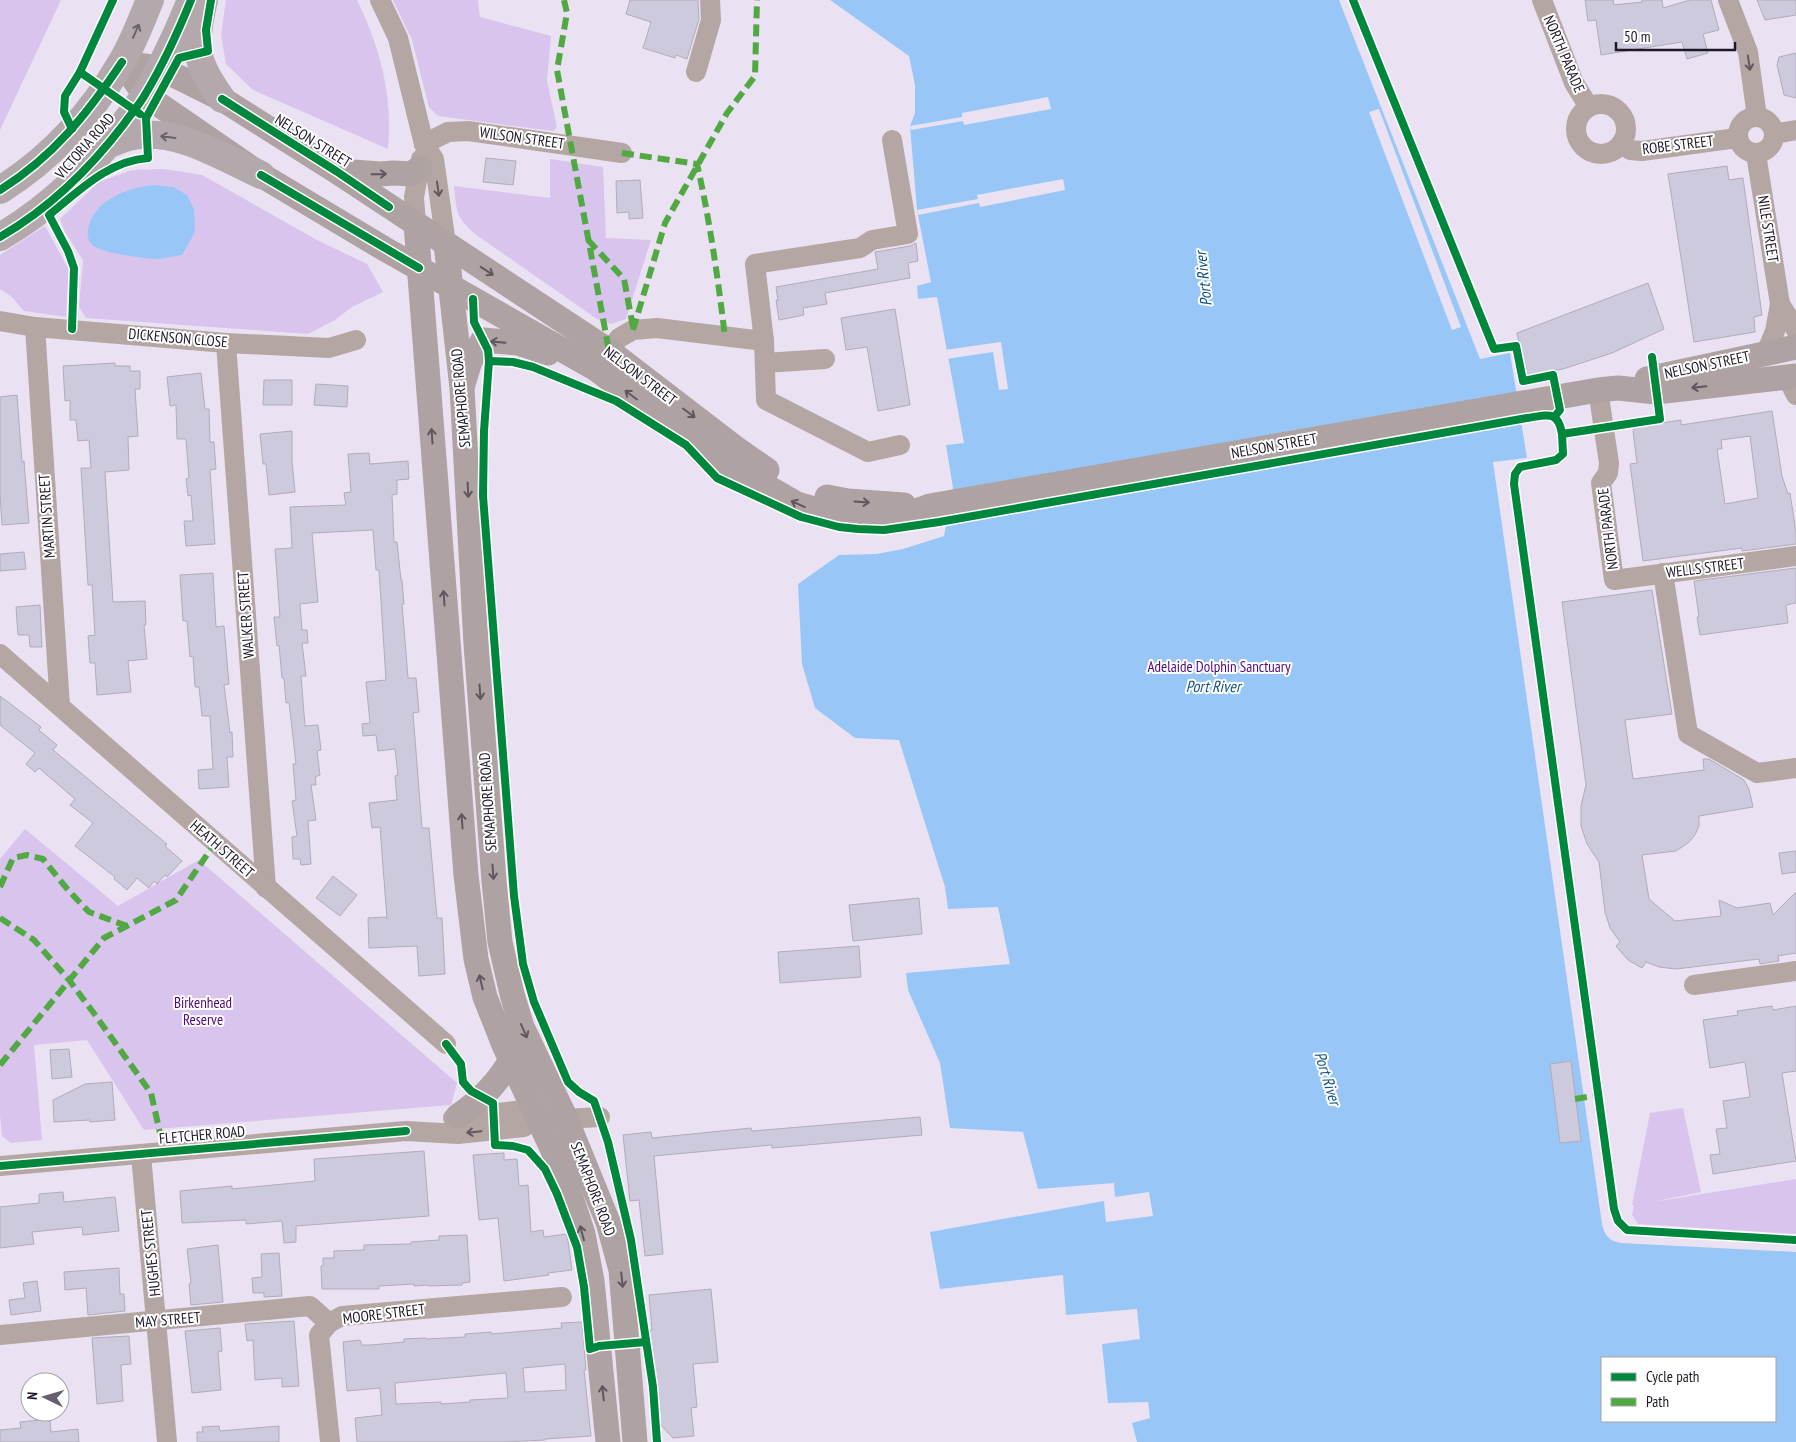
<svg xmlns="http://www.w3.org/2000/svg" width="1796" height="1442" font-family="'PT Sans Narrow',sans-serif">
	<rect width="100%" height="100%" fill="#eae2f2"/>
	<g fill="#d8c4ec">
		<polygon points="0,0 61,0 0,130"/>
		<path d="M 226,0 L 357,0 C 380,47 393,96 388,149 L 253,90 L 226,64 L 221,35 Z"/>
		<polygon points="393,0 478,0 480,17 551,36 547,81 557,127 553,131 438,116 429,107 412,40"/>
		<path d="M 550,159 L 603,167 L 606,238 L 651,240 L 626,319 L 611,324 L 597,319 L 475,234 C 455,216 457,212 454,186 L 550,198 Z"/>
		<polygon points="164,169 202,175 317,240 367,264 383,292 352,307 335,320 308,334 86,318 79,307 83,260 65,232 60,219 99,182 132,170"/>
		<polygon points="45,226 69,270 66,317 24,311 11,296 0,289 0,255"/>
		<polygon points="25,829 118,906 199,860 457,1083 451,1105 144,1130 87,1040 34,1045 42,1140 11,1143 2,1136 0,1115 0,859"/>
		<polygon points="1683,1108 1701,1192 1653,1202 1796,1179 1796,1234 1638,1224 1632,1215 1634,1205 1632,1205 1650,1113"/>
	</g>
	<g fill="#98c7f7" fill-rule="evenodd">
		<path d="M 830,0 L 1339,0 L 1480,359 L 1510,353 L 1527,458 L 1493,462 L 1602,1224 C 1605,1236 1609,1241 1621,1243 L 1796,1252 L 1796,1442 L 1137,1442 L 1132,1423 L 1150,1418 L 1148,1402 L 1108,1403 L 1102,1344 L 1140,1339 L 1137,1309 L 1066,1315 L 1063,1275 L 940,1289 L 930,1232 L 1104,1201 L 1106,1222 L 1153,1216 L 1149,1192 L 1115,1197 L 1114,1183 L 1038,1189 L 1023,1132 L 950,1128 L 940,1063 L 908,990 L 906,973 L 1010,964 L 998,907 L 948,909 L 945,887 L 899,740 L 855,738 L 815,708 L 802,664 L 798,584 L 839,555 L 876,554 L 903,549 L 944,536 L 953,488 L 946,445 L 964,443 L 937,297 L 918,299 L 917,286 L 931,282 L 917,210 L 910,126 L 915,113 L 915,85 L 909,56 ZM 1602,1358 L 1775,1358 L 1775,1421 L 1602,1421 Z"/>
		<path d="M 153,185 L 173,187 L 187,195 L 194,209 L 195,232 L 182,255 C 174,256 166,258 159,259 C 146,259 100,253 91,244 C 88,240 87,234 88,230 C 93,200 127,188 153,185 Z"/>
	</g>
	<g fill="#eae2f2">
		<polygon points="1048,97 1051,109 964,125 963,121 911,130 910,126 962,117 962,113"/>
		<polygon points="1379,109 1461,327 1452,330 1369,112"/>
		<polygon points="1063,179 1065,190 980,207 979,203 918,215 917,210 978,199 977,195"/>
		<polygon points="1001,342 1008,389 999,390 993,352 946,359 944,350"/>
	</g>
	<g fill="#cecadd" stroke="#b0acbb" fill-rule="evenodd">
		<polygon points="630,0 698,0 699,19 687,59 676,55 675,58 643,48 651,22 626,14"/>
		<polygon points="1585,0 1613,0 1614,5 1642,2 1642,0 1662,0 1663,8 1690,0 1711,0 1719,30 1703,34 1708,53 1687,59 1682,42 1601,55 1596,20 1588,21"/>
		<polygon points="1757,0 1796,0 1796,15 1765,20"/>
		<polygon points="1796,53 1796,98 1784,95 1777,65 1779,57"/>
		<polygon points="486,158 516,161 513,185 483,182"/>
		<polygon points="1727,166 1729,180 1743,178 1762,315 1754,317 1755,332 1694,342 1668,174"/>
		<polygon points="640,180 643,218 629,219 629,212 617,213 616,181"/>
		<polygon points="916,243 918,261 908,263 910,278 825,293 827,304 803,308 804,315 779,320 776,300 778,301 776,287 878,269 875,252 910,246"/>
		<polygon points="1648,283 1664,329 1612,353 1563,369 1526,375 1517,333"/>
		<polygon points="895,309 910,405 878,411 867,347 846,350 841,318"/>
		<polygon points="115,363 115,366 130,366 130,371 140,371 140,389 135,389 138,436 128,437 129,470 105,472 113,602 145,601 146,625 144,625 147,659 128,661 131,692 97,695 95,663 90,663 88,636 95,635 92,585 88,585 81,468 91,468 89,440 78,441 76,420 70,420 70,400 65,401 63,366"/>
		<polygon points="201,373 205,409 209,409 210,442 214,442 216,469 210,470 215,544 186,546 184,521 193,521 191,495 188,496 186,479 189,478 186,439 177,439 176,405 170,406 167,377"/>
		<polygon points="264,380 292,380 292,405 263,405"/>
		<polygon points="316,384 348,386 347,407 314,405"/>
		<polygon points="17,395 22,462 24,461 29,523 2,525 0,494 0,397"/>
		<path d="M 1772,411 L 1782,476 L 1788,494 L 1790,493 L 1796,532 L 1796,544 L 1742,551 L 1742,548 L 1643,561 L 1630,464 L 1637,463 L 1633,431 L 1635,427 L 1681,420 L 1681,425 ZM 1750,436 L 1758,498 L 1725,504 L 1717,449 L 1722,449 L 1721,440 Z"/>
		<polygon points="292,431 292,461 295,492 269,495 266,464 263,464 260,434"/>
		<polygon points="369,453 370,464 408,461 409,479 397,480 397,494 392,495 394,542 397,542 401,580 402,580 404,604 402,604 408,678 416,678 419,712 413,713 422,828 429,828 437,918 442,918 445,974 419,976 417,946 369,948 368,918 385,917 387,919 380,827 372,828 369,803 397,800 395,776 398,775 395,749 378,751 376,735 363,736 362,724 370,723 366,682 386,680 379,570 376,570 373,530 312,533 318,602 300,604 302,630 307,630 308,643 302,643 306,676 301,676 305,726 318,725 321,750 317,751 320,775 315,777 316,785 311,785 316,820 308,821 311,864 301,865 300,859 293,859 292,837 297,836 292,801 296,800 293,764 296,764 289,702 286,703 284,678 282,678 279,645 277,646 274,617 280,617 275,549 292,548 290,507 346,505 344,493 351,492 348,454"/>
		<polygon points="24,552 26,569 0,571 0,554"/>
		<polygon points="1796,568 1796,603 1786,605 1788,623 1700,635 1697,617 1699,617 1694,581"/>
		<polygon points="213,573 216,627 224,626 229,684 224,685 230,733 232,732 233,757 227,757 229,787 199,789 198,770 213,769 210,716 202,716 199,687 195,687 193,656 190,657 187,621 183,621 180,575"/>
		<polygon points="1652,590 1672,714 1625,720 1633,779 1704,770 1703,759 1709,759 1744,780 1749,789 1753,807 1699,816 1699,826 1695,835 1688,843 1676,851 1642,855 1649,899 1675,921 1721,916 1719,900 1737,908 1770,903 1773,915 1796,892 1796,953 1778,956 1779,961 1760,964 1759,959 1676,969 1659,967 1646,962 1642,968 1628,960 1616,946 1620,942 1610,928 1605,912 1599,862 1587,844 1581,826 1581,806 1586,785 1562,602"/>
		<polygon points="40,605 42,647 30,647 29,635 18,635 16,607"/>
		<polygon points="0,696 41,727 39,730 57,745 53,750 167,844 165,846 182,861 167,877 165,875 157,884 154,881 149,888 137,878 127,890 114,879 115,877 75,846 93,823 70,805 75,799 39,768 35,772 26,764 35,753 0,725"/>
		<polygon points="1796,851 1796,872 1782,874 1779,853"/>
		<polygon points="333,876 357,895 340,916 316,898"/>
		<polygon points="919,898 922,934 853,941 849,905"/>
		<polygon points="859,946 861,977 780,983 778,952"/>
		<polygon points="1772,1006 1773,1010 1796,1006 1796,1071 1782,1073 1796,1161 1713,1174 1710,1155 1720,1154 1716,1129 1727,1128 1723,1101 1750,1097 1745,1062 1710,1068 1703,1020 1738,1015 1737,1011"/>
		<polygon points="69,1049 72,1077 52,1079 50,1050"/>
		<polygon points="1571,1061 1581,1141 1560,1143 1550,1064"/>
		<polygon points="112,1082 115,1120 90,1122 90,1120 54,1122 53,1100 85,1084"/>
		<polygon points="920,1117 922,1135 772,1148 772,1145 654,1156 663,1254 645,1256 639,1200 630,1201 623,1135 651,1132 652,1138 751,1128 752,1131"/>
		<polygon points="424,1151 429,1216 296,1226 296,1242 284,1243 282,1221 246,1224 246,1220 182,1223 180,1191 232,1186 232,1189 315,1181 314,1159"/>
		<polygon points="504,1153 504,1160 517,1159 519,1186 528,1185 531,1232 543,1230 544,1237 567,1234 572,1270 548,1273 549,1275 504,1281 498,1218 479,1220 473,1155"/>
		<polygon points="63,1192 64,1202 115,1197 119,1231 83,1235 82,1227 32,1232 34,1244 0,1248 0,1207 39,1203 39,1194"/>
		<polygon points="467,1235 470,1282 462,1283 462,1285 429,1286 428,1285 414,1286 414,1284 379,1286 379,1289 322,1289 321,1266 323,1266 323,1258 334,1258 334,1251 364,1250 364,1245 411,1244 411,1242 439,1240 439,1236"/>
		<polygon points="218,1245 223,1302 191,1305 189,1284 191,1283 187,1249"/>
		<polygon points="279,1253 282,1296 264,1297 264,1293 253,1293 252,1278 262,1277 261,1254"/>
		<polygon points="119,1268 120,1294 124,1294 125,1311 88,1315 86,1288 65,1290 64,1272"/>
		<polygon points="37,1281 41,1311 11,1315 9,1300 25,1298 23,1283"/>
		<polygon points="711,1289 718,1362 693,1364 697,1407 691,1408 694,1436 673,1438 658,1422 648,1330 652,1330 649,1295"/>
		<polygon points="294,1321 299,1386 282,1387 282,1378 255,1380 253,1340 247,1341 245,1324"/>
		<path d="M 582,1322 L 586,1370 L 584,1370 L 591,1436 L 545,1439 L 545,1440 L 504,1442 L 357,1442 L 355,1418 L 382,1415 L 380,1388 L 347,1391 L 343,1342 L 360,1340 L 362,1345 L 371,1345 L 404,1342 L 404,1339 L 426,1338 L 427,1339 L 465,1337 L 465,1334 L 491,1332 L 491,1334 L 562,1328 L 561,1323 ZM 565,1364 L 566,1390 L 525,1392 L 523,1368 ZM 506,1373 L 508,1398 L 470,1400 L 470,1402 L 441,1404 L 441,1402 L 396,1404 L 395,1383 Z"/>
		<polygon points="220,1328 222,1351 218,1352 221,1390 192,1393 185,1331"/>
		<polygon points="129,1336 131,1364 121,1365 123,1401 97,1404 92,1338"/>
		<polygon points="50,1419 51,1432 78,1429 79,1442 0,1442 0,1430 21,1428 20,1422"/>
		<polygon points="219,1426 220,1431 279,1426 279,1442 197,1442 197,1432 203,1432 202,1427"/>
	</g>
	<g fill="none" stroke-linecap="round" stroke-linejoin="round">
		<g stroke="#b4a6a2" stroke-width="20">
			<polyline points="380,0 398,38 424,144 434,159 446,244"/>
			<polyline points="1542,0 1574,83 1589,107"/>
			<polyline points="1728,0 1748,52 1757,117"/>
			<polyline points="696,72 711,20 710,0"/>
			<circle cx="1601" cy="129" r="25"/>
			<circle cx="1756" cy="135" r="18"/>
			<polyline points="1774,134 1796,130"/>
			<polyline points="892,140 908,234 872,240 860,248 755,264 764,341 766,400 868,452 900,445"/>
			<polyline points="1622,142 1630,150 1642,151 1737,138"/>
			<polyline points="424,144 448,132 468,131 622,153"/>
			<polyline points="1756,154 1780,304 1775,331 1766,353"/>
			<polyline points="416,224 414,197 421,159"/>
			<polyline points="1780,304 1796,330"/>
			<polyline points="0,321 35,327 226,343 329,348 356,340"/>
			<polyline points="35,327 60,706"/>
			<polyline points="226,343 266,888"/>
			<polyline points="600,363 619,338 633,330 657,328 764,341"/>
			<polyline points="765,363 825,359"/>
			<polyline points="1787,377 1796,395"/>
			<polyline points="1598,390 1609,463 1608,473 1601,483 1614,580 1796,556"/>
			<polyline points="1663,573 1688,734 1757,773 1796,768"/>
			<polyline points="0,654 446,1044"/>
			<polyline points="1694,985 1796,971"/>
			<polyline points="453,1118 523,1110 537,1117 566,1119 600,1117"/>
			<polyline points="141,1155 167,1442"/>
			<polyline points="0,1166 406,1131 458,1134 524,1127 537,1117"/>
			<polyline points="0,1335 310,1306 329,1323"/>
			<polyline points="330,1442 319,1335 329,1323 342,1316 562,1297"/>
		</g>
		<g stroke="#aea2a2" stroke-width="25">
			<polyline points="122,62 145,95 261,175 383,248 596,369 712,455 797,504 841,517 867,521 900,517 930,506 1598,390 1618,388 1656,392 1796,376"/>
			<polyline points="139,65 160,68 222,99 336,171 609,351 734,447 767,470"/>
			<polyline points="339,171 380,174 394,173 411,174 420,168"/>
			<polyline points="416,224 466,875 476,959 485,997 504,1045 562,1170 583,1234 592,1281 608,1442"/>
			<polyline points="446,244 462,388 476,644 494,881 500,942 512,994 522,1027 566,1119 608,1222 621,1270 635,1442"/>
			<polyline points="1647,379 1796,347"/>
			<polyline points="463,384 470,361 483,340 518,343 548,353"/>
			<polyline points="827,497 848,501 904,505"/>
			<path d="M 458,1116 C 480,1101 497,1084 511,1060"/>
		</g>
		<g stroke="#b3a8ab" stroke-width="28">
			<path d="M 204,0 C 193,46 194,61 222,99"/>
			<path d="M 107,145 C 115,142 124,137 133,136 C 175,127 224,158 261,175"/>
			<path d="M 0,190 C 50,159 91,114 121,63 C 133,44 141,21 150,0"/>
			<path d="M 0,237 C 50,208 89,170 124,124 C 131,114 140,104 146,93 C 164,63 178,32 191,0"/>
		</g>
		<g stroke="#52a944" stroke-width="6" stroke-dasharray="12 6" stroke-linecap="butt">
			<polyline points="564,0 567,13 557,70 609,351"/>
			<path d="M 622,153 L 697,164 C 710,221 718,279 725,337"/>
			<polyline points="588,240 624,279 633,327"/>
			<polyline points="633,330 665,223 727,113 755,76 757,0"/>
			<polyline points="0,887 13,858 27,855 43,859 68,890 89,912 127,926"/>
			<polyline points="0,918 34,940 69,980 93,1012 151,1093 160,1133"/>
			<polyline points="0,1065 104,938 176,900 215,843"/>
			<polyline points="1575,1099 1599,1095"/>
		</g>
		<g stroke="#fff" stroke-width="11">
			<g id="cycleway">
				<polyline points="1353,0 1494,349 1516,346 1523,381 1553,375 1560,410 1554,417"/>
				<polyline points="80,72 140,114"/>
				<polyline points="222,99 336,171 389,207"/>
				<polyline points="72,129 64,112 65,96 80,72 113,0"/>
				<polyline points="261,175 419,268"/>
				<path d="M 0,190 C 53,157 88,113 122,62"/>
				<path d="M 0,237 C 50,208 89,170 124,124 C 131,114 140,104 146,93 C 164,63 178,32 191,0"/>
				<polyline points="473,299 474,322 488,350 489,361 484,431 483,496 514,896 523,964 534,1002 568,1082 579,1092 594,1101 608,1142 631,1240 653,1387 657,1442"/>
				<path d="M 72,329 L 74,268 L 68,251 L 49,215 C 79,191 108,161 148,158 L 146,118 L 179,58 L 208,51 L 206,30 L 211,0"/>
				<path d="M 489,361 L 513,362 L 533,367 L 616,401 L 686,445 L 717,478 L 801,517 L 839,527 L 858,529 L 884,530 L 939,522 L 1527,418 C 1548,415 1558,410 1562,434 L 1660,419 L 1652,357"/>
				<polyline points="1562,434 1563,454 1556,460 1520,467 1515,474 1514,484 1614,1209 1618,1221 1627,1230 1796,1240"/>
				<polyline points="446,1044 461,1064 463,1082 471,1091 493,1103 495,1145 513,1146 528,1150 545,1169 557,1194 577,1247 584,1287 590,1349 599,1346 646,1342"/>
				<polyline points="0,1166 406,1131"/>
			</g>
		</g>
		<use href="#cycleway" stroke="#00873e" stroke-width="8"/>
	</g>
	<defs><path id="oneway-shaft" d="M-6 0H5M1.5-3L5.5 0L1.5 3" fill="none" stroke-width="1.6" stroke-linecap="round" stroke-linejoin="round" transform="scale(1.25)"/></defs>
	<g stroke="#6a606a">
		<use href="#oneway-shaft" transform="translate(136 31) rotate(-66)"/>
		<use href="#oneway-shaft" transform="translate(168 137) rotate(-173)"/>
	</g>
	<g stroke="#63585f">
		<use href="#oneway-shaft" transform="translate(1749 63) rotate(81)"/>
		<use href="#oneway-shaft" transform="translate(438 189) rotate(82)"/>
		<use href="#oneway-shaft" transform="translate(474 1132) rotate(174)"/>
	</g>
	<g stroke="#60565f">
		<use href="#oneway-shaft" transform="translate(379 174) rotate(-1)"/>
		<use href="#oneway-shaft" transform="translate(487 271) rotate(33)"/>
		<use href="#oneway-shaft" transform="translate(498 342) rotate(-175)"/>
		<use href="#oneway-shaft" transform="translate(1699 387) rotate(174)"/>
		<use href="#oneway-shaft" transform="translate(631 395) rotate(-143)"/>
		<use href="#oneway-shaft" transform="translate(689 413) rotate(37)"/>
		<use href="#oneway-shaft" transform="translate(432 436) rotate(-94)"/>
		<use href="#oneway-shaft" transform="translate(468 490) rotate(87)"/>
		<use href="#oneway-shaft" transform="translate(862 502) rotate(4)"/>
		<use href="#oneway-shaft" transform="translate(798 504) rotate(-156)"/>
		<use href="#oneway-shaft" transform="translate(444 598) rotate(-94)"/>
		<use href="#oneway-shaft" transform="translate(480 692) rotate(86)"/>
		<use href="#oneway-shaft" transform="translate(462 821) rotate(-94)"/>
		<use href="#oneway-shaft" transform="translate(493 872) rotate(86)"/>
		<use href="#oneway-shaft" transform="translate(481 982) rotate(-103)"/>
		<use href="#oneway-shaft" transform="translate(524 1031) rotate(66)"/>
		<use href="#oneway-shaft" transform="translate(582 1233) rotate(-105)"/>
		<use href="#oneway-shaft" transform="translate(622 1280) rotate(84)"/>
		<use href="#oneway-shaft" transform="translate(603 1393) rotate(-96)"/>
	</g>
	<g text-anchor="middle" stroke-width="4" stroke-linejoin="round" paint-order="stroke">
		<g font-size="15" fill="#201829" stroke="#fff">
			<text transform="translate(1564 54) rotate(67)" y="5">NORTH PARADE</text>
			<text transform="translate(522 138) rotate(8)" y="5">WILSON STREET</text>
			<text transform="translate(313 141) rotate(32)" y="5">NELSON STREET</text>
			<text transform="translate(1678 145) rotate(-7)" y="5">ROBE STREET</text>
			<text transform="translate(85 146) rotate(-49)" y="5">VICTORIA ROAD</text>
			<text transform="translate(1768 229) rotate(81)" y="5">NILE STREET</text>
			<text transform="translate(178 338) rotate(5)" y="5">DICKENSON CLOSE</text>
			<text transform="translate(1707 365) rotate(-12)" y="5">NELSON STREET</text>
			<text transform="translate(640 376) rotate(37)" y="5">NELSON STREET</text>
			<text transform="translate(461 398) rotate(-95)" y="5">SEMAPHORE ROAD</text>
			<text transform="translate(1274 446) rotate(-10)" y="5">NELSON STREET</text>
			<text transform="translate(47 516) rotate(-94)" y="5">MARTIN STREET</text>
			<text transform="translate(1608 529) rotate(-97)" y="5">NORTH PARADE</text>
			<text transform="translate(1705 568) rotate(-7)" y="5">WELLS STREET</text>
			<text transform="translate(246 615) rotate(-94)" y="5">WALKER STREET</text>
			<text transform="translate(488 802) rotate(-94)" y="5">SEMAPHORE ROAD</text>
			<text transform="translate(222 849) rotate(41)" y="5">HEATH STREET</text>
			<text transform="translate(202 1135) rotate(-5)" y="5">FLETCHER ROAD</text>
			<text transform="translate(593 1189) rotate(69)" y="5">SEMAPHORE ROAD</text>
			<text transform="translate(151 1253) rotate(-96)" y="5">HUGHES STREET</text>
			<text transform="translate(384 1314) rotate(-7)" y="5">MOORE STREET</text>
			<text transform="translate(168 1320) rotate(-5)" y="5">MAY STREET</text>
		</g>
		<g font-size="15" fill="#52087e" stroke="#fff">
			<text x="1219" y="672">Adelaide Dolphin Sanctuary</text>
			<text x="203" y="1008">Birkenhead<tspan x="203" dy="17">Reserve</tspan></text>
		</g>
		<g font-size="16" font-style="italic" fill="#105485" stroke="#fff">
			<text transform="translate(1203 279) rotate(-96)" y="6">Port River</text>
			<text x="1213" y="692">Port River</text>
			<text transform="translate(1328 1078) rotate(73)" y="6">Port River</text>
		</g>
	</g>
	<rect x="1601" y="1357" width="175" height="65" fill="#ffffff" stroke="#a6a3a9"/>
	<rect x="1611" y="1373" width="25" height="8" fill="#00873e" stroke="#a6a3a9"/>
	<text x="1646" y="1382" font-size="15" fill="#201829">Cycle path</text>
	<rect x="1611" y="1398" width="25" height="8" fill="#52a944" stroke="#a6a3a9"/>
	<text x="1646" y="1407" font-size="15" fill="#201829">Path</text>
	<g transform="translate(45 1397) rotate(275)"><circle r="24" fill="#ffffff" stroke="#a6a3a9"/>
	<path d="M0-4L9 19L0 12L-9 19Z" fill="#675f6f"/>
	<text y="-8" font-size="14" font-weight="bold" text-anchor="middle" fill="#201829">N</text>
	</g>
	<path d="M1616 42v8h119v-8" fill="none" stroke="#201829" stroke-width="2.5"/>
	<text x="1624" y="42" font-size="15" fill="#201829" stroke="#ffffff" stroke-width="4" paint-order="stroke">50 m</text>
</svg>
